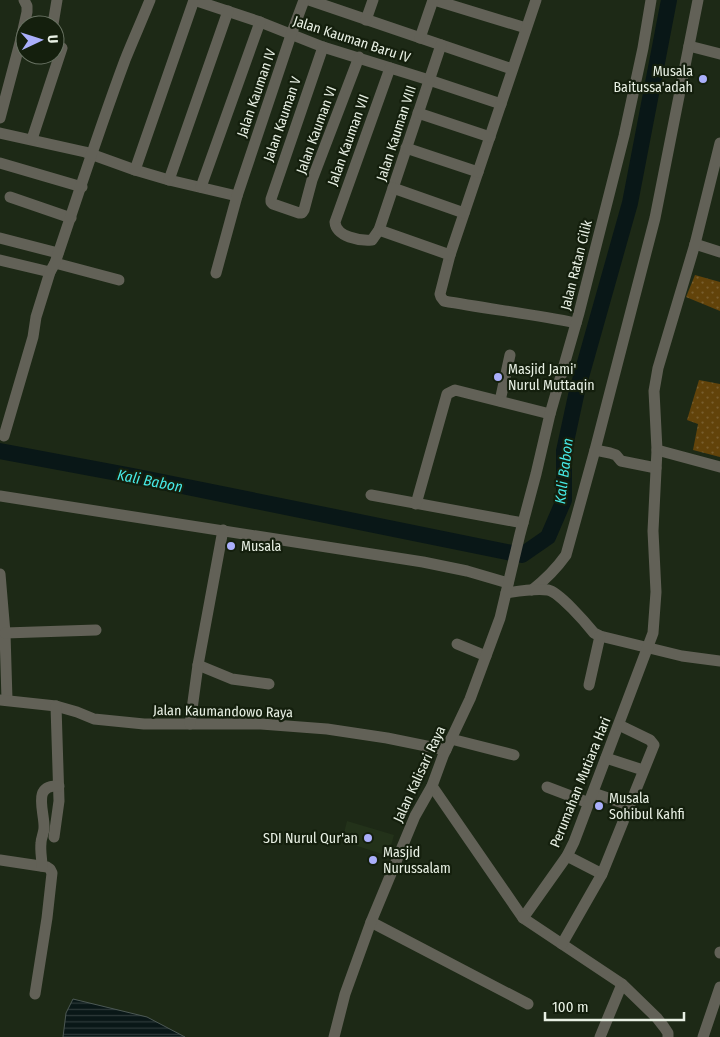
<svg xmlns="http://www.w3.org/2000/svg" width="720" height="1037" font-family="'Fira Sans Condensed',sans-serif">
	<defs>
		<pattern id="grass-dots" width="8" height="8" patternUnits="userSpaceOnUse" patternTransform="scale(1.25)"><rect width="8" height="8" fill="#62430a"/><path d="M2 2h.1M6 6h.1" fill="none" stroke="#785e2e" stroke-width="1.8" stroke-linecap="round"/></pattern>
		<pattern id="water-rules" width="6" height="5" patternUnits="userSpaceOnUse" patternTransform="scale(1.25)"><rect width="6" height="5" fill="#091717"/><path d="M0 2.5h6" fill="none" stroke="#2d3939"/></pattern>
	</defs>
	<rect width="100%" height="100%" fill="#1d2916"/>
	<polygon fill="#23321a" points="347,821 394,835 388,856 342,841"/>
	<g fill="url(#grass-dots)">
		<polygon points="695,275 720,282 720,311 686,297"/>
		<polygon points="699,380 720,384 720,457 693,450 698,424 687,420"/>
	</g>
	<polygon fill="url(#water-rules)" stroke="#4c5854" points="73,999 147,1017 185,1037 63,1037 66,1013"/>
	<g fill="none" stroke-linecap="round" stroke-linejoin="round">
		<polyline stroke="#091717" stroke-width="16" points="0,451 133,476 522,555 548,537 564,500 564,451 577,391 630,203 669,0"/>
		<g stroke="#626157" stroke-width="11">
			<polyline points="194,0 260,22 323,47 429,80 501,104"/>
			<polyline points="309,0 512,69"/>
			<polyline points="434,0 526,28"/>
			<path d="M 536,0 L 450,255 L 440,294 L 441,297 L 444,301 C 488,309 533,314 576,323"/>
			<polyline points="366,20 373,0"/>
			<polyline points="53,24 57,0"/>
			<polyline points="420,38 433,0"/>
			<polyline points="689,46 720,54"/>
			<polyline points="323,47 271,199 271,202 273,204 299,213 302,213 304,210 312,180 359,57"/>
			<path d="M 390,68 L 335,222 C 336,237 360,241 372,240 L 379,230 L 441,45"/>
			<polyline points="418,113 490,137"/>
			<polyline points="0,118 21,39 27,12 27,6 24,0"/>
			<polyline points="0,133 85,152 135,170 169,180 237,196"/>
			<polyline points="32,139 62,48"/>
			<polyline points="406,148 478,172"/>
			<polyline points="0,163 82,187"/>
			<polyline points="135,170 194,0"/>
			<polyline points="169,180 228,11"/>
			<polyline points="201,187 260,22"/>
			<polyline points="393,188 464,213"/>
			<polyline points="10,197 71,218"/>
			<polyline points="379,230 450,255"/>
			<polyline points="0,238 58,253"/>
			<polyline points="695,244 720,252"/>
			<polyline points="0,260 50,272"/>
			<polyline points="55,263 119,280"/>
			<polyline points="216,273 237,196 291,35 304,0"/>
			<polyline points="500,401 510,355"/>
			<path d="M 4,436 L 33,337 L 36,317 L 50,272 L 55,263 C 78,195 100,127 125,60 C 133,40 142,20 150,0"/>
			<polyline points="595,450 610,453 616,455 621,461 656,468"/>
			<polyline points="657,450 720,467"/>
			<polyline points="371,495 523,523"/>
			<polyline points="0,496 423,562 467,571 508,583"/>
			<polyline points="416,504 447,394 455,390 550,414"/>
			<polyline points="0,574 5,633 7,700"/>
			<path d="M 532,590 C 545,580 556,569 566,555 L 595,450 L 655,218 L 698,0"/>
			<path d="M 506,593 C 519,591 535,588 548,590 C 559,592 586,623 594,633 L 600,636 L 682,656 L 720,661"/>
			<polyline points="5,633 96,630"/>
			<polyline points="457,644 486,656"/>
			<polyline points="198,665 232,679 269,684"/>
			<polyline points="589,685 600,636"/>
			<polyline points="0,700 56,706 77,712 94,719 144,724 261,724 327,729 387,738 446,750"/>
			<polyline points="190,724 198,665 223,530"/>
			<polyline points="451,739 514,755"/>
			<polyline points="606,758 643,770"/>
			<polyline points="432,786 523,918 622,984 657,1018 664,1027 668,1033 668,1037"/>
			<polyline points="547,787 589,803"/>
			<polyline points="593,793 629,805"/>
			<polyline points="54,837 59,801 56,706"/>
			<polyline points="567,856 602,874"/>
			<polyline points="0,860 47,867 50,869 52,873 47,918 35,994"/>
			<path d="M 42,866 C 42,859 40,851 41,843 C 41,838 44,833 44,828 C 45,812 31,784 59,786"/>
			<polyline points="523,918 567,856 574,842 653,633 656,592 653,531 657,450 654,391 658,368 695,244 720,143"/>
			<polyline points="371,922 528,1004"/>
			<polyline points="562,944 602,874 654,745 650,740 619,725"/>
			<polyline points="720,952 720,953"/>
			<polyline points="334,1037 345,994 371,922 415,816 432,786 443,756 470,699 500,618 520,534 536,474 550,414 579,313 624,136 643,48 651,0"/>
			<polyline points="600,1037 622,984"/>
			<polyline points="703,1037 720,987"/>
		</g>
	</g>
	<g fill="#aaaffb" stroke="#141f0d" stroke-width="2">
		<circle cx="703" cy="79" r="5"/>
		<circle cx="498" cy="377" r="5"/>
		<circle cx="231" cy="546" r="5"/>
		<circle cx="599" cy="806" r="5"/>
		<circle cx="368" cy="838" r="5"/>
		<circle cx="373" cy="860" r="5"/>
	</g>
	<g text-anchor="middle" stroke-width="4.5" stroke-linejoin="round" paint-order="stroke">
		<g font-size="14" fill="#e8f0e4" stroke="#141f0d">
			<text transform="translate(352 39) rotate(18)" y="5">Jalan Kauman Baru IV</text>
			<text transform="translate(256 93) rotate(-71)" y="5">Jalan Kauman IV</text>
			<text transform="translate(282 119) rotate(-71)" y="5">Jalan Kauman V</text>
			<text transform="translate(316 130) rotate(-70)" y="5">Jalan Kauman VI</text>
			<text transform="translate(396 133) rotate(-72)" y="5">Jalan Kauman VIII</text>
			<text transform="translate(348 140) rotate(-70)" y="5">Jalan Kauman VII</text>
			<text transform="translate(576 265) rotate(-76)" y="5">Jalan Ratan Cilik</text>
			<text transform="translate(223 711) rotate(1)" y="5">Jalan Kaumandowo Raya</text>
			<text transform="translate(419 774) rotate(-65)" y="5">Jalan Kalisari Raya</text>
			<text transform="translate(580 782) rotate(-68)" y="5">Perumahan Mutiara Hari</text>
		</g>
		<g font-size="14" fill="#e8f0e4" stroke="#141f0d" text-anchor="start">
			<text x="693" y="76" text-anchor="end">Musala<tspan x="693" dy="16">Baitussa'adah</tspan></text>
			<text x="508" y="374">Masjid Jami'<tspan x="508" dy="16">Nurul Muttaqin</tspan></text>
			<text x="241" y="551">Musala</text>
			<text x="609" y="803">Musala<tspan x="609" dy="16">Sohibul Kahfi</tspan></text>
			<text x="358" y="843" text-anchor="end">SDI Nurul Qur'an</text>
			<text x="383" y="857">Masjid<tspan x="383" dy="16">Nurussalam</tspan></text>
		</g>
		<g font-size="15" font-style="italic" fill="#46eae7" stroke="#141f0d">
			<text transform="translate(564 471) rotate(-83)" y="5">Kali Babon</text>
			<text transform="translate(150 481) rotate(11)" y="5">Kali Babon</text>
		</g>
	</g>
	<g transform="translate(40 40) rotate(86)"><circle r="24" fill="#141f0d" stroke="#697363"/>
	<path d="M0-4L9 19L0 12L-9 19Z" fill="#aaaffb"/>
	<text y="-8" font-size="14" font-weight="bold" text-anchor="middle" fill="#e8f0e4">U</text>
	</g>
	<path d="M545 1012v8h139v-8" fill="none" stroke="#e8f0e4" stroke-width="2.5"/>
	<text x="552" y="1012" font-size="15" fill="#e8f0e4" stroke="#141f0d" stroke-width="4" paint-order="stroke">100 m</text>
</svg>
